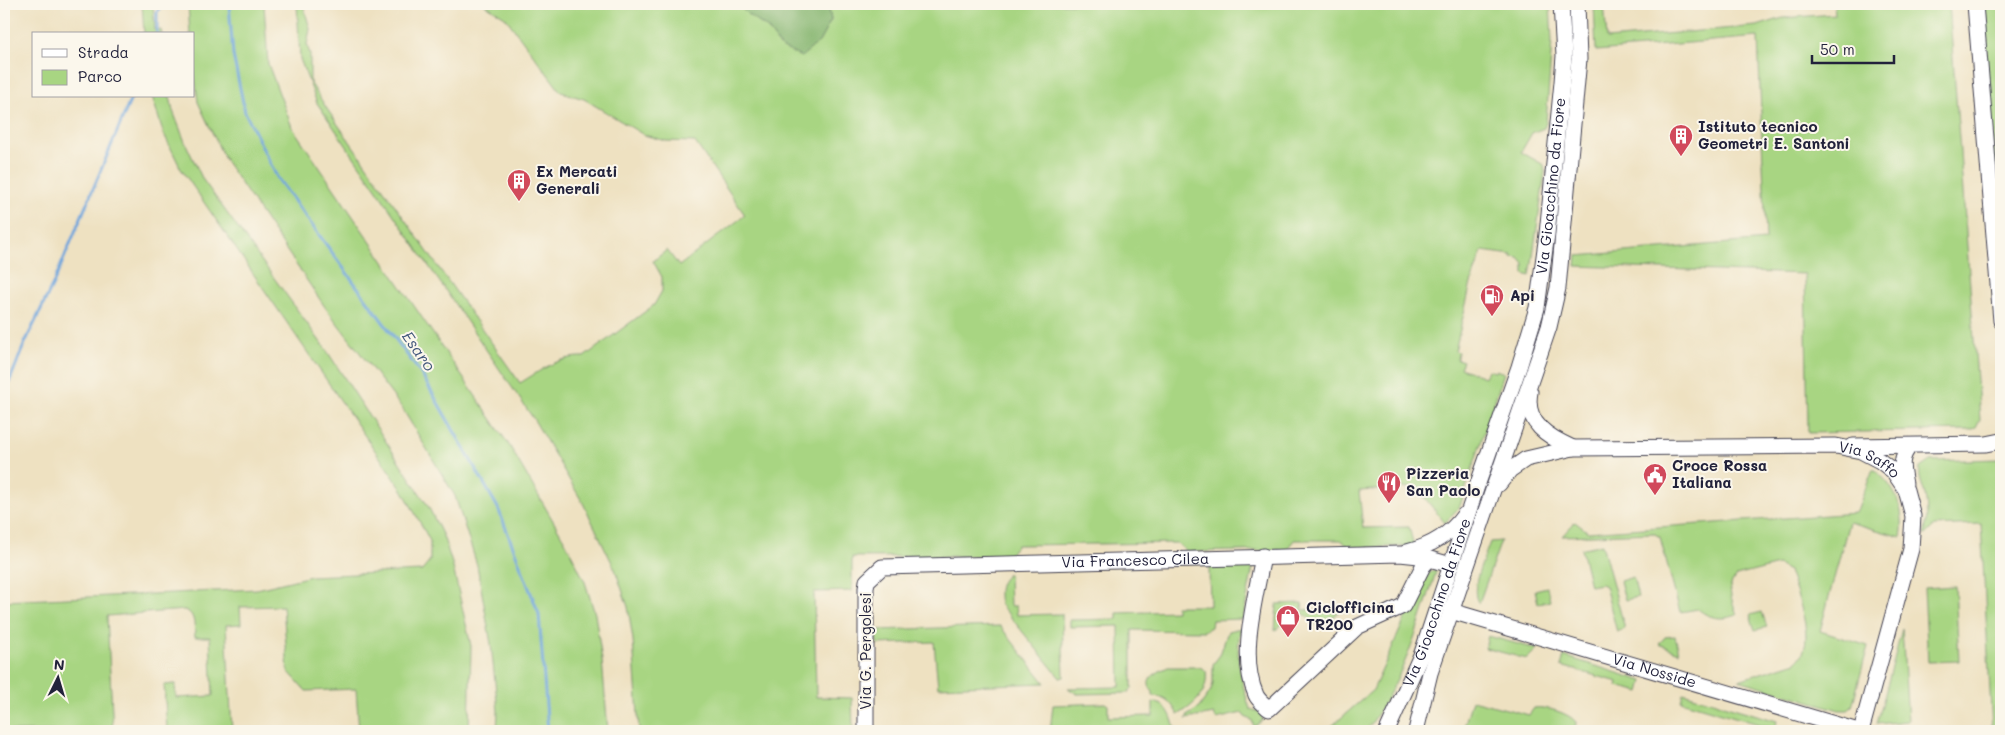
<svg xmlns="http://www.w3.org/2000/svg" width="2005" height="735" font-family="Mali,sans-serif">
	<rect width="100%" height="100%" fill="#fbf7ec"/>
	<filter id="ink" filterUnits="userSpaceOnUse"><feTurbulence type="fractalNoise" baseFrequency=".02" numOctaves="2"/><feDisplacementMap in="SourceGraphic" scale="10" xChannelSelector="R" yChannelSelector="G"/><feConvolveMatrix kernelMatrix="1 2 1 2 8 2 1 2 1" color-interpolation-filters="sRGB"/></filter>
	<filter id="wash" filterUnits="userSpaceOnUse"><feTurbulence type="fractalNoise" baseFrequency=".0096" numOctaves="4" result="noise"/><feDisplacementMap in="SourceGraphic" scale="20" xChannelSelector="R" yChannelSelector="G"/><feGaussianBlur stdDeviation="1.12" result="paint"/><feColorMatrix in="noise" values="0 0 0 0 0 0 0 0 0 0 0 0 0 0 0 0 0 1.4 0 .05"/><feComposite in="paint" operator="in"/></filter>
	<g filter="url(#wash)">
		<rect width="100%" height="100%" fill="#eee1c1"/>
		<g fill="#a8d582" stroke="#657c5e">
			<polygon points="142,4 153,4 155,31 161,30 162,34 144,34"/>
			<polygon points="188,4 264,4 268,64 292,127 509,445 566,543 585,582 595,614 602,660 608,731 497,731 498,711 491,644 477,565 455,496 402,408 325,307 225,160 198,102 194,68 194,34 190,34"/>
			<path d="M 297,4 L 303,4 L 310,29 L 307,44 L 310,55 L 310,82 L 327,109 L 520,383 C 540,371 559,356 584,357 L 654,305 L 662,291 L 662,277 L 653,261 L 667,250 L 679,266 L 745,215 L 695,142 L 666,141 L 644,135 L 584,99 L 561,92 L 505,17 L 484,4 L 737,4 L 747,14 L 767,28 L 781,47 L 819,42 L 831,20 L 828,4 L 1550,4 L 1552,41 L 1546,123 L 1544,128 L 1532,133 L 1521,152 L 1544,165 L 1545,172 L 1530,276 L 1524,274 L 1524,264 L 1519,258 L 1512,257 L 1512,255 L 1482,251 L 1471,283 L 1455,351 L 1458,352 L 1457,359 L 1463,361 L 1460,368 L 1485,377 L 1488,370 L 1495,372 L 1496,370 L 1504,373 L 1460,506 L 1445,523 L 1416,487 L 1359,491 L 1363,528 L 1409,527 L 1414,546 L 1350,548 L 1341,540 L 1294,540 L 1286,550 L 1187,552 L 1177,543 L 1017,545 L 1008,556 L 852,557 L 852,591 L 814,592 L 816,697 L 852,698 L 853,731 L 639,731 L 633,640 L 628,607 L 615,569 L 583,503 L 533,418 L 317,103 L 300,59 Z"/>
			<polygon points="1594,4 1604,4 1607,39 1757,26 1783,18 1835,14 1834,4 1949,4 1980,420 1976,428 1969,430 1808,433 1805,274 1576,266 1577,256 1766,240 1758,37 1596,51"/>
			<polygon points="1982,4 2001,4 2001,243"/>
			<path d="M 152,96 L 170,96 L 173,111 L 185,142 L 203,180 L 327,351 L 428,506 L 443,536 L 452,563 L 471,646 L 469,731 L 359,731 L 356,689 L 306,691 L 288,671 L 283,606 L 240,607 L 241,624 L 226,625 L 232,731 L 167,731 L 164,685 L 175,684 L 176,698 L 213,696 L 210,637 L 195,637 C 194,627 196,614 185,610 L 107,616 L 113,731 L 4,731 L 4,601 L 257,589 L 311,576 L 422,571 L 430,561 L 430,541 L 403,491 L 181,169 L 163,132 Z"/>
			<path d="M 2001,459 L 2001,729 L 1992,729 L 1981,524 L 1934,526 L 1924,536 C 1927,522 1928,509 1925,495 C 1923,485 1918,479 1920,468 L 1930,461 Z"/>
			<path d="M 1873,469 C 1895,485 1906,510 1901,537 L 1849,522 L 1820,631 L 1868,646 L 1852,707 L 1848,710 L 1839,710 L 1739,680 L 1796,662 C 1819,643 1796,594 1789,571 L 1778,565 L 1736,576 C 1725,588 1733,602 1737,615 C 1723,620 1710,619 1698,609 L 1680,612 L 1660,537 L 1653,533 L 1562,536 L 1575,522 L 1588,532 L 1856,513 Z"/>
			<path d="M 1501,541 L 1479,603 C 1468,591 1485,557 1490,542 Z"/>
			<polygon points="1602,544 1625,629 1617,632 1605,586 1601,584 1590,586 1581,549"/>
			<polygon points="1253,567 1243,619 1212,620 1211,627 1204,631 1132,630 1132,688 1128,693 1077,694 1068,688 1120,687 1119,626 1070,627 1070,620 1117,619 1117,613 1176,611 1176,606 1210,606 1209,568"/>
			<path d="M 1436,569 L 1436,572 C 1417,630 1403,681 1366,731 L 1326,731 L 1373,690 L 1404,621 L 1428,574 Z"/>
			<path d="M 1009,574 L 1010,606 L 1016,606 L 1017,615 L 1062,614 L 1064,677 L 1060,678 L 1000,604 C 998,592 998,581 1009,574 Z"/>
			<polygon points="1633,577 1638,597 1625,600 1620,581"/>
			<polygon points="1955,586 1959,661 1928,662 1924,588"/>
			<polygon points="1547,587 1550,601 1538,603 1535,590"/>
			<path d="M 1302,603 L 1303,610 L 1342,609 L 1320,629 C 1298,604 1297,610 1275,631 L 1277,604 Z"/>
			<polygon points="1762,612 1767,627 1755,630 1750,615"/>
			<polygon points="1000,626 1045,683 938,687 934,642 877,644 876,630"/>
			<path d="M 1241,628 C 1234,656 1242,683 1250,709 L 1260,712 L 1263,720 L 1254,727 L 1252,720 L 1245,717 L 1242,713 L 1216,719 L 1214,714 L 1186,719 L 1188,715 L 1198,709 L 1210,692 L 1213,684 L 1213,664 L 1220,655 L 1228,631 Z"/>
			<polygon points="1902,629 1908,721 1877,724"/>
			<polygon points="1488,636 1537,649 1527,659 1485,648"/>
			<polygon points="1675,636 1679,652 1659,644 1665,637"/>
			<polygon points="1564,656 1643,681 1640,692 1617,686 1618,682 1561,666"/>
			<path d="M 1168,667 L 1200,667 L 1206,671 C 1209,693 1194,705 1178,715 C 1172,704 1167,696 1153,696 L 1153,692 C 1141,679 1158,672 1168,667 Z"/>
			<polygon points="1683,693 1777,721 1775,729 1681,701"/>
			<path d="M 1472,700 L 1529,715 L 1534,708 C 1545,706 1569,713 1576,722 L 1575,730 L 1578,731 L 1482,731 L 1464,727 Z"/>
			<path d="M 1153,702 C 1170,705 1171,717 1176,731 L 1050,731 L 1053,705 L 1105,703 L 1108,705 L 1108,717 L 1153,716 Z"/>
		</g>
		<polygon fill="#86b670" stroke="#546c56" points="737,4 828,4 831,20 819,42 801,57 781,47 767,28 747,14"/>
		<g fill="none" stroke-linecap="round" stroke-linejoin="round">
			<g stroke="#6da4db" stroke-width="3">
				<polyline points="229,4 233,55 245,112 278,179 422,375 498,508 539,614 548,731"/>
				<polyline points="157,34 157,12 162,4"/>
				<polyline points="4,395 24,345 54,282 132,96"/>
			</g>
		</g>
	</g>
	<g filter="url(#ink)">
		<g fill="none" stroke-linecap="round" stroke-linejoin="round">
			<g stroke="#413f4f" stroke-width="17">
				<g id="minor">
					<polyline points="1975,4 2001,321"/>
					<path d="M 1530,392 C 1524,423 1548,437 1573,448"/>
					<polyline points="1853,446 1986,444 2001,441"/>
					<path id="s1" d="M 1499,484 L 1510,470 L 1526,459 L 1573,448 L 1836,446 L 1861,451 L 1880,461 L 1893,471 L 1906,490 L 1913,516 L 1911,549 L 1861,731"/>
					<path d="M 1905,484 C 1902,468 1899,458 1910,446"/>
					<path d="M 1407,552 C 1431,546 1450,535 1464,515"/>
					<path d="M 1263,556 C 1256,597 1238,655 1256,695 C 1258,700 1265,705 1269,709 L 1357,627 L 1403,606 L 1423,566 L 1429,559"/>
					<path id="s2" d="M 1451,611 L 1858,731"/>
					<path id="s3" d="M 866,731 L 866,588 L 867,581 L 882,567 L 1400,554 L 1419,556 L 1451,565"/>
					<path id="s4" d="M 1387,731 L 1422,653 L 1476,489 L 1519,367 L 1537,308 L 1547,234 L 1562,82 L 1564,56 L 1561,4"/>
					<polyline points="1416,731 1430,673 1533,374 1549,327 1558,288 1579,59 1577,4"/>
				</g>
			</g>
			<use href="#minor" stroke="#fff" stroke-width="15"/>
		</g>
	</g>
	<defs>
		<g id="building-pin" transform="scale(1.25)"><path d="M0 17L-7.5 6A9.5 9.5 0 1 1 7.5 6Z" fill="#d1495b" stroke="#fbf7ec"/><path d="M-4-6H4V6H1V3H-1V6H-4ZM-2.5-4.3h1.7v1.8h-1.7ZM.8-4.3h1.7v1.8H.8ZM-2.5-1h1.7V.8h-1.7ZM.8-1h1.7V.8H.8Z" fill="#fff"/></g>
		<g id="fuel-pin" transform="scale(1.25)"><path d="M0 17L-7.5 6A9.5 9.5 0 1 1 7.5 6Z" fill="#d1495b" stroke="#fbf7ec"/><path d="M-5.5-6h7V0h2V4h1.3V-2.5L3-4.5l.8-.8L6-3V5H2.5V1h-1V6h-7ZM-4.2-4.7v3.2H.2V-4.7Z" fill="#fff"/></g>
		<g id="civic-pin" transform="scale(1.25)"><path d="M0 17L-7.5 6A9.5 9.5 0 1 1 7.5 6Z" fill="#d1495b" stroke="#fbf7ec"/><path d="M-.6-6.5H3V-4.5H.6V-3L4-1V1h2V6H-6V1h2V-1L-.6-3ZM-1.2 2.5V6h2.4V2.5Z" fill="#fff"/></g>
		<g id="restaurant-pin" transform="scale(1.25)"><path d="M0 17L-7.5 6A9.5 9.5 0 1 1 7.5 6Z" fill="#d1495b" stroke="#fbf7ec"/><path d="M-5-6h1v4h1v-4h1v4h1v-4h1v5L-1.5 .5V6h-2V.5L-5-1ZM5-6V6H3V1.5H1.5Q1.5-4 5-6Z" fill="#fff"/></g>
		<g id="shop-pin" transform="scale(1.25)"><path d="M0 17L-7.5 6A9.5 9.5 0 1 1 7.5 6Z" fill="#d1495b" stroke="#fbf7ec"/><path d="M-5-2.5h2.3a2.7 3.5 0 0 1 5.4 0H5L5.5 6h-11ZM-1.5-2.5h3a1.5 2.3 0 0 0-3 0Z" fill="#fff"/></g>
	</defs>
	<g fill-rule="evenodd">
		<use href="#building-pin" x="1681" y="136"/>
		<use href="#building-pin" x="519" y="181"/>
		<use href="#fuel-pin" x="1492" y="296"/>
		<use href="#civic-pin" x="1655" y="475"/>
		<use href="#restaurant-pin" x="1389" y="483"/>
		<use href="#shop-pin" x="1288" y="617"/>
	</g>
	<g text-anchor="middle" stroke-width="4" stroke-linejoin="round" paint-order="stroke">
		<g font-size="15" font-weight="bold" fill="#22223b" stroke="#fbf7ec" text-anchor="start">
			<text x="1698" y="132">Istituto tecnico<tspan x="1698" dy="17">Geometri E. Santoni</tspan></text>
			<text x="536" y="177">Ex Mercati<tspan x="536" dy="17">Generali</tspan></text>
			<text x="1510" y="301">Api</text>
			<text x="1672" y="471">Croce Rossa<tspan x="1672" dy="17">Italiana</tspan></text>
			<text x="1406" y="479">Pizzeria<tspan x="1406" dy="17">San Paolo</tspan></text>
			<text x="1306" y="613">Ciclofficina<tspan x="1306" dy="17">TR200</tspan></text>
		</g>
		<g font-size="15" fill="#22223b" stroke="#fbf7ec">
			<text dy="5" stroke="none"><textPath href="#s4" startOffset="572">Via Gioacchino da Fiore</textPath></text>
			<text dy="5" stroke="none"><textPath href="#s1" startOffset="385">Via Saffo</textPath></text>
			<text dy="5" stroke="none"><textPath href="#s3" startOffset="424">Via Francesco Cilea</textPath></text>
			<text dy="5" stroke="none"><textPath href="#s4" startOffset="138">Via Gioacchino da Fiore</textPath></text>
			<text transform="translate(866 651) rotate(-90)" y="5">Via G. Pergolesi</text>
			<text dy="5" stroke="none"><textPath href="#s2" startOffset="212">Via Nosside</textPath></text>
		</g>
		<g font-size="16" font-style="italic" fill="#40567b" stroke="#fbf7ec">
			<text transform="translate(419 351) rotate(55)" y="6">Esaro</text>
		</g>
	</g>
	<rect width="2005" height="735" fill="none" stroke="#fbf7ec" stroke-width="20"/>
	<rect x="32" y="32" width="162" height="65" fill="#fbf7ec" stroke="#a4a2a5"/>
	<rect x="42" y="49" width="25" height="8" fill="#ffffff" stroke="#a4a2a5"/>
	<text x="78" y="58" font-size="15" fill="#22223b">Strada</text>
	<rect x="42" y="70" width="25" height="15" fill="#a8d582" stroke="#a4a2a5"/>
	<text x="78" y="82" font-size="15" fill="#22223b">Parco</text>
	<g transform="translate(58 678) rotate(5)" stroke="#fbf7ec" stroke-width="4" paint-order="stroke">
	<path d="M0-4L9 19L0 12L-9 19Z" fill="#22223b"/>
	<text y="-8" font-size="14" font-weight="bold" text-anchor="middle" fill="#22223b">N</text>
	</g>
	<path d="M1812 55v8h82v-8" fill="none" stroke="#22223b" stroke-width="2.5"/>
	<text x="1820" y="55" font-size="15" fill="#22223b" stroke="#fbf7ec" stroke-width="4" paint-order="stroke">50 m</text>
</svg>
